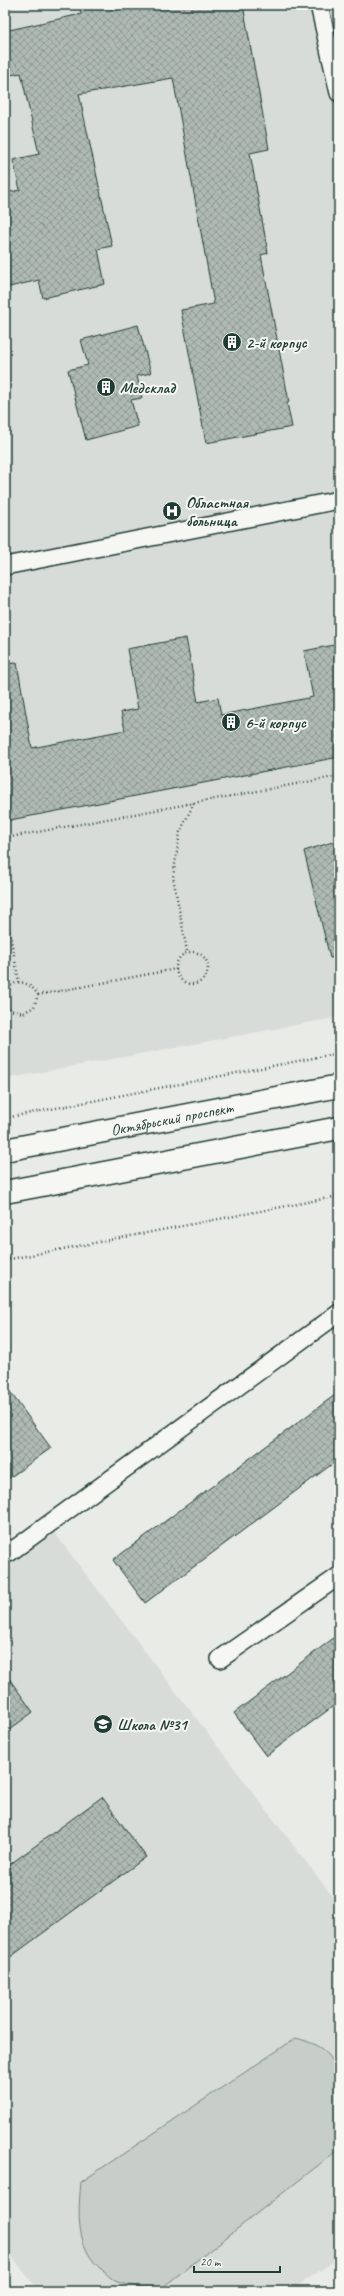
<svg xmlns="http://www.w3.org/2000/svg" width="344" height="2296" font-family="Caveat,sans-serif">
	<defs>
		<pattern id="building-cross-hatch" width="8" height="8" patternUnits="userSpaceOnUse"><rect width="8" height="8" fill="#b0bab5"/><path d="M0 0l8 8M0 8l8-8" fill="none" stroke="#8f9894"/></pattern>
	</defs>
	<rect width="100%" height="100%" fill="#e9ebe7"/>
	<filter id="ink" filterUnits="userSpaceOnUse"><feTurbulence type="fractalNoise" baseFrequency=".025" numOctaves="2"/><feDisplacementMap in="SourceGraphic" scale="8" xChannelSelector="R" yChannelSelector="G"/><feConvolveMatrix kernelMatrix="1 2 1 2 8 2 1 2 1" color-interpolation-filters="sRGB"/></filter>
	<g filter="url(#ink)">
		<g fill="#d8dcd8">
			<polygon points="5,5 339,5 339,1017 5,1079"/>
			<polygon points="43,1518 339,1905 339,2258 290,2291 39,2291 5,2248 5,1544"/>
		</g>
		<path fill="#c7cec9" stroke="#73867e" d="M 296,2038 C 318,2044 328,2050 339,2071 L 339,2149 L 163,2287 C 148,2287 132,2287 117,2282 C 112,2280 107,2274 103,2271 C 75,2248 78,2214 81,2182 Z"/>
		<g fill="url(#building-cross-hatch)" stroke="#1f3d34">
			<polygon points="80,5 243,5 269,149 250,153 268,253 261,255 289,402 287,403 292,427 206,443 181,310 214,304 173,78 79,94 112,246 98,249 105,284 43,298 39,280 5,288 5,193 20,190 13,160 39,154 21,73 5,76 5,31 81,14"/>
			<polygon points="138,325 151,373 137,376 142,398 131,400 138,426 86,440 68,370 88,365 81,340"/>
			<polygon points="186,638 198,702 218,698 221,715 313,697 304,651 339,644 339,757 5,821 5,664 17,663 32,748 125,730 121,712 138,709 127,649"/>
			<polygon points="339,840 339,957 330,958 304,851"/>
			<polygon points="5,1385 51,1448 5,1481"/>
			<polygon points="339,1392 339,1459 145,1603 113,1560"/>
			<polygon points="339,1634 339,1702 266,1756 234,1713"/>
			<polygon points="5,1673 33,1712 5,1733"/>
			<polygon points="102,1797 146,1857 5,1961 5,1868"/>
		</g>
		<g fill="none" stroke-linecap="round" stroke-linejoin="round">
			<g stroke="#1f3d34" stroke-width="20">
				<g id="service">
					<polyline points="319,5 339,93"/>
					<polyline points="5,566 339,500"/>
					<polyline points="5,1547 9,1553 339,1313"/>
					<polyline points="220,1659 339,1576"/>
				</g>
			</g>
			<g stroke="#1f3d34" stroke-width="25">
				<g id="primary">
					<path id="s1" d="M 5,1150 L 339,1086"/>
					<polyline points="5,1192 339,1128"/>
				</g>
			</g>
			<g stroke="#1f3d34" stroke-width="2.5" stroke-dasharray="1 3" stroke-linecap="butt">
				<polyline points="5,838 339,776"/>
				<polyline points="5,907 19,982"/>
				<polyline points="187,951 173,877 180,832 194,803"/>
				<circle cx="192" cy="968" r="16"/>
				<polyline points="38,995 176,969"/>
				<path d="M 5,996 C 11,976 29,980 38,995 L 34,1007 L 23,1013 L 10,1010 L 5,1000"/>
				<polyline points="5,1118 339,1053"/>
				<polyline points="5,1260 339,1196"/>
			</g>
			<use href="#service" stroke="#f6f6f2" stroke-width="17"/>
			<use href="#primary" stroke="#f6f6f2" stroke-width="22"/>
		</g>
	</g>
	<defs>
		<g id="building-disc" transform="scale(1)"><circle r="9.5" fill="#1f3d34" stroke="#f6f6f2"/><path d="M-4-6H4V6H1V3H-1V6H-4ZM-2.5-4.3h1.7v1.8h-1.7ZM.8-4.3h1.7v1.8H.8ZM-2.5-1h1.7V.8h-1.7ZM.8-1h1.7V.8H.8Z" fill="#fff"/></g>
		<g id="hospital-disc" transform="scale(1)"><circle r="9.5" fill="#1f3d34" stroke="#f6f6f2"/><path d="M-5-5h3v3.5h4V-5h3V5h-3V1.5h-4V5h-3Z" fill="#fff"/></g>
		<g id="school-disc" transform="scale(1)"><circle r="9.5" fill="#1f3d34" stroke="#f6f6f2"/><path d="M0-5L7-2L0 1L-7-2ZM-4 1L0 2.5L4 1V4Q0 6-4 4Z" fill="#fff"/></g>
	</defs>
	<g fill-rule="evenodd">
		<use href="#building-disc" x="232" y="342"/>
		<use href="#building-disc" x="106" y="387"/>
		<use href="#hospital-disc" x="172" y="511"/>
		<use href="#building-disc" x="231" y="722"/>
		<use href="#school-disc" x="103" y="1724"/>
	</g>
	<g text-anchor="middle" stroke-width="4" stroke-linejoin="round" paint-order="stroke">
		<g font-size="16" font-weight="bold" fill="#1f3d34" stroke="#f6f6f2" text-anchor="start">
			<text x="246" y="348">2-й корпус</text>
			<text x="120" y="393">Медсклад</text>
			<text x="186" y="508">Областная<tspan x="186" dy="18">больница</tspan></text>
			<text x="245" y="728">6-й корпус</text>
			<text x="117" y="1730">Школа №31</text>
		</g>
		<g font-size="16" fill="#1f3d34" stroke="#f6f6f2">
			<text dy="6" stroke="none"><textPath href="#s1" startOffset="170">Октябрьский проспект</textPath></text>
		</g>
	</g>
	<rect width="344" height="2296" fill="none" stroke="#f6f6f2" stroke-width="20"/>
	<rect x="10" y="10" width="324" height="2276" fill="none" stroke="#1f3d34" stroke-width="1.5" filter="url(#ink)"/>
	<path d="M194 2266v6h86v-6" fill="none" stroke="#1f3d34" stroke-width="2"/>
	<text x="200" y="2266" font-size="12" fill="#1f3d34" stroke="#f6f6f2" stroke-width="3" paint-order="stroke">20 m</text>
</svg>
